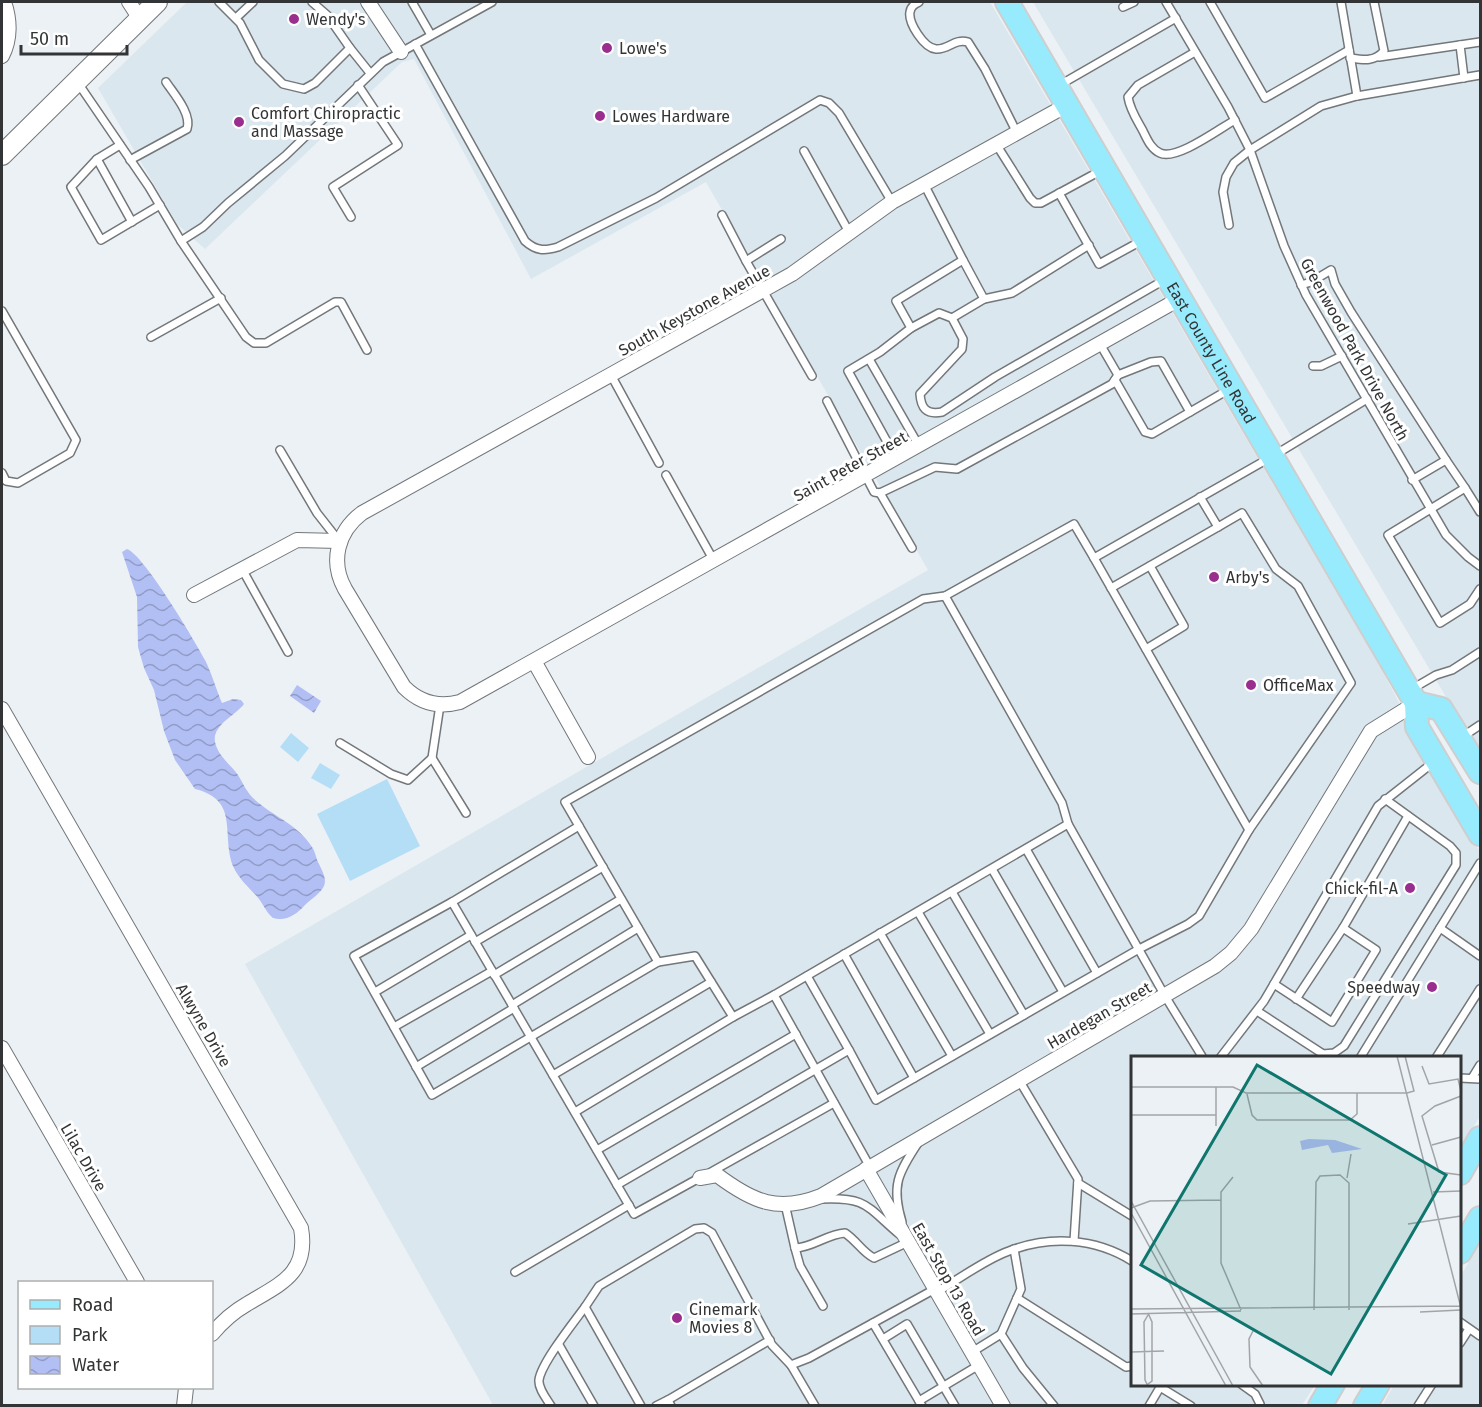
<svg xmlns="http://www.w3.org/2000/svg" width="1482" height="1407" font-family="'Fira Sans',sans-serif">
	<defs>
		<pattern id="water-waves" width="16" height="10" patternUnits="userSpaceOnUse" patternTransform="scale(1.5)"><rect width="16" height="10" fill="#b2bff4"/><path d="M0 5q4-4 8 0t8 0" fill="none" stroke="#919cc6"/></pattern>
	</defs>
	<rect width="100%" height="100%" fill="#ecf1f5"/>
	<g fill="#dae7ee">
		<polygon points="187,2 990,2 1382,670 1434,770 1480,852 1480,1116 1460,1150 1460,1058 1132,1058 1132,1384 1315,1385 1302,1405 493,1405 245,964 928,570 706,182 531,279 414,59 402,62 205,249 177,224 98,88"/>
		<polygon points="1033,2 1480,2 1480,754"/>
		<polygon points="1480,1243 1480,1405 1382,1406 1394,1385 1460,1384 1460,1277"/>
	</g>
	<g fill="#b4ddf6">
		<polygon points="291,733 309,748 298,762 280,747"/>
		<polygon points="320,763 340,775 331,789 311,778"/>
		<polygon points="387,779 420,846 350,881 317,814"/>
	</g>
	<g fill="url(#water-waves)">
		<path d="M 127,549 C 144,555 195,641 205,660 C 212,674 216,689 222,703 L 233,699 L 241,700 L 244,704 C 236,715 212,725 215,742 C 218,756 230,764 238,775 C 243,783 246,791 253,798 C 272,816 298,824 312,847 C 316,853 316,859 319,864 C 322,871 327,878 324,886 C 321,893 311,899 305,905 C 297,914 286,922 273,918 C 267,913 264,906 259,899 C 250,888 239,880 233,866 C 221,834 240,800 195,789 L 175,760 L 164,731 L 154,690 L 144,668 L 138,647 L 137,597 L 122,552 Z"/>
		<polygon points="297,685 321,701 314,713 290,696"/>
	</g>
	<g fill="none" stroke-linecap="round" stroke-linejoin="round">
		<g stroke="#73777a" stroke-width="10">
			<g id="service">
				<polyline points="219,2 240,23 259,60 283,84 304,89 315,83 350,48 370,73"/>
				<polyline points="312,2 327,15 350,48"/>
				<polyline points="412,2 431,35"/>
				<path d="M 919,2 C 915,4 911,6 910,12 C 908,23 924,48 936,49 C 948,50 955,38 968,42 L 985,69 L 1017,133"/>
				<polyline points="1166,2 1228,107 1250,150 1284,246 1306,295 1446,535 1468,557 1480,566"/>
				<polyline points="1210,2 1265,98 1349,50"/>
				<polyline points="1341,2 1357,96"/>
				<polyline points="1123,7 1134,2"/>
				<polyline points="236,18 253,2"/>
				<path d="M 415,44 L 525,241 C 536,251 544,251 558,247 L 656,198 L 820,100 L 829,103 L 839,113 L 892,202"/>
				<path d="M 1195,52 L 1138,85 L 1128,97 C 1130,110 1137,120 1143,131 C 1147,139 1151,149 1160,153 C 1176,161 1219,129 1235,120"/>
				<polyline points="1379,57 1460,45"/>
				<path d="M 1350,58 C 1364,60 1374,62 1384,51 L 1374,2"/>
				<polyline points="1464,78 1460,45 1480,42"/>
				<polyline points="78,83 149,187 181,241 203,227 228,203 285,156 383,62 492,2"/>
				<polyline points="1058,86 1176,18"/>
				<polyline points="996,144 1030,198 1035,203 1041,203 1102,170"/>
				<polyline points="120,145 97,159 71,187 101,240 160,205"/>
				<polyline points="804,151 849,232"/>
				<polyline points="97,159 132,222"/>
				<path d="M 130,160 L 187,129 C 192,114 174,94 166,82"/>
				<polyline points="1059,193 1099,264 1143,240"/>
				<polyline points="722,215 746,261"/>
				<polyline points="351,217 333,187 398,145 358,85"/>
				<polyline points="1229,225 1223,192 1226,177 1234,163 1250,150 1321,106 1357,96 1480,75"/>
				<polyline points="781,239 746,261 812,376"/>
				<polyline points="181,241 246,337 254,343 266,343 335,302 341,302 367,350"/>
				<polyline points="963,260 984,299"/>
				<polyline points="1301,285 1311,282 1331,270 1335,284 1351,312 1446,460 1412,480"/>
				<polyline points="2,311 76,440 70,453 18,483 6,481 2,473"/>
				<polyline points="952,318 984,299 1012,293 1089,245"/>
				<path d="M 911,328 L 939,313 L 952,318 L 963,339 L 962,349 L 920,394 C 921,408 926,415 942,412 L 995,377 L 1166,279"/>
				<polyline points="151,337 221,298"/>
				<polyline points="869,359 919,446"/>
				<polyline points="1313,366 1321,366 1342,356"/>
				<polyline points="611,375 659,463"/>
				<polyline points="1118,375 1151,362 1161,361 1190,412"/>
				<polyline points="1115,380 1145,432 1152,434 1228,390"/>
				<polyline points="827,401 874,492 880,493 935,467 957,469 1112,384 1118,375 1100,344"/>
				<polyline points="280,450 317,513 339,541"/>
				<polyline points="896,458 848,371 880,352 911,328 896,301 963,260 924,184"/>
				<polyline points="1446,460 1465,488 1388,535 1440,623 1470,604 1480,589"/>
				<polyline points="666,475 714,561"/>
				<polyline points="1465,488 1480,512"/>
				<polyline points="880,493 912,548"/>
				<polyline points="1094,558 1249,830 1351,683 1298,586 1276,569 1242,513 1218,527 1200,497"/>
				<polyline points="242,569 288,652"/>
				<polyline points="1111,588 1218,527"/>
				<polyline points="945,596 1062,803 1068,824 1165,996 1203,1058"/>
				<polyline points="1146,649 1184,626 1150,566"/>
				<polyline points="1412,689 1436,675 1452,670 1480,652"/>
				<polyline points="1462,737 1480,725"/>
				<polyline points="340,743 391,774 408,780 432,758 440,705"/>
				<polyline points="432,758 466,813"/>
				<polyline points="579,826 452,902 634,1214 701,1177"/>
				<polyline points="1026,849 1097,973"/>
				<polyline points="992,869 1063,992"/>
				<polyline points="952,892 1024,1015"/>
				<polyline points="452,902 354,956 432,1095 658,962"/>
				<polyline points="918,912 990,1034"/>
				<polyline points="1440,928 1480,956"/>
				<polyline points="880,933 952,1056"/>
				<polyline points="475,942 603,867"/>
				<polyline points="844,954 914,1078"/>
				<polyline points="494,975 621,899"/>
				<polyline points="807,976 849,1050"/>
				<polyline points="1274,984 1332,1022 1376,950 1343,928 1408,816"/>
				<polyline points="375,992 471,935"/>
				<polyline points="774,995 1068,824"/>
				<polyline points="1296,999 1343,928"/>
				<polyline points="512,1005 638,928"/>
				<polyline points="1257,1011 1323,1054 1334,1053 1344,1046 1456,865 1456,853 1450,846 1385,799"/>
				<polyline points="394,1027 492,971"/>
				<polyline points="1220,1058 1264,1001 1378,806 1435,761"/>
				<polyline points="1360,1058 1480,863"/>
				<polyline points="1436,1058 1480,989"/>
				<polyline points="416,1067 514,1008"/>
				<polyline points="553,1075 711,982"/>
				<polyline points="1460,1078 1480,1079"/>
				<polyline points="1472,1078 1480,1065"/>
				<polyline points="1019,1080 1078,1179 1074,1241"/>
				<polyline points="575,1112 733,1017"/>
				<polyline points="597,1150 796,1034"/>
				<polyline points="870,1167 774,995 733,1017 695,956 658,962 565,802 923,599 945,596 1074,524 1094,558 1273,456 1367,399"/>
				<polyline points="711,1172 834,1103"/>
				<polyline points="1078,1183 1132,1216"/>
				<polyline points="617,1185 849,1050 876,1100 1139,949 1188,924 1199,916 1249,830"/>
				<path d="M 821,1199 C 867,1197 866,1206 899,1234"/>
				<path d="M 785,1204 L 795,1248 C 812,1248 827,1234 845,1233 C 857,1241 863,1253 874,1258 L 908,1242"/>
				<path d="M 902,1222 C 891,1186 898,1173 918,1143"/>
				<polyline points="795,1248 800,1266 823,1306"/>
				<polyline points="515,1272 629,1205"/>
				<path d="M 937,1292 C 959,1279 986,1259 1009,1251 C 1050,1235 1095,1238 1132,1261"/>
				<polyline points="1017,1298 1126,1367 1132,1366"/>
				<polyline points="1460,1322 1480,1336"/>
				<polyline points="873,1323 922,1406"/>
				<polyline points="1001,1334 1021,1289 1014,1249"/>
				<polyline points="883,1339 907,1324 955,1406"/>
				<polyline points="1460,1343 1469,1329"/>
				<polyline points="559,1345 594,1406"/>
				<polyline points="972,1352 1001,1334 1023,1368 1054,1406"/>
				<polyline points="791,1365 815,1406"/>
				<polyline points="1241,1384 1255,1394 1260,1404 1259,1406"/>
				<polyline points="1160,1387 1191,1406"/>
				<polyline points="668,1400 770,1340"/>
				<polyline points="919,1401 979,1365"/>
				<path d="M 551,1406 C 546,1398 538,1388 539,1380 C 541,1363 574,1322 585,1307"/>
				<polyline points="641,1406 585,1307 599,1286 695,1229 704,1228 712,1233 772,1345 791,1365 809,1358 935,1289"/>
				<polyline points="656,1406 668,1400 671,1406"/>
				<polyline points="1149,1406 1162,1384"/>
				<polyline points="1418,1406 1432,1384"/>
			</g>
		</g>
		<g stroke="#73777a" stroke-width="16">
			<g id="minor">
				<polyline points="129,2 140,19"/>
				<polyline points="368,2 401,52"/>
				<path d="M 2,56 C 11,39 10,19 4,2"/>
				<path d="M 1067,105 L 892,202 L 792,274 L 362,513 C 337,532 330,562 345,589 L 404,687 C 420,703 438,708 460,702 L 1181,298"/>
				<polyline points="194,595 297,540 339,541"/>
				<polyline points="534,661 588,757"/>
				<path d="M 2,709 L 301,1228 C 309,1274 280,1284 247,1304 C 233,1312 222,1322 212,1334"/>
				<polyline points="2,1048 137,1282"/>
				<polyline points="866,1169 1003,1406"/>
				<path d="M 700,1178 L 717,1175 C 753,1202 778,1213 821,1196 L 1215,966 L 1231,953 L 1251,929 L 1371,731 L 1416,703"/>
				<polyline points="184,1406 186,1388"/>
			</g>
		</g>
		<g stroke="#73777a" stroke-width="22">
			<polyline id="secondary" points="2,155 157,2"/>
		</g>
		<g stroke="#cececf" stroke-width="26">
			<g id="primary">
				<path id="s1" d="M 1007,2 L 1416,703 L 1417,727 L 1480,834"/>
				<polyline points="1416,703 1441,709 1480,772"/>
				<polyline points="1460,1173 1480,1138"/>
				<polyline points="1460,1252 1480,1218"/>
				<polyline points="1320,1406 1333,1384"/>
				<polyline points="1365,1406 1378,1384"/>
			</g>
		</g>
		<use href="#service" stroke="#fff" stroke-width="7"/>
		<use href="#minor" stroke="#fff" stroke-width="14"/>
		<use href="#secondary" stroke="#fff" stroke-width="20"/>
		<use href="#primary" stroke="#98ebfd" stroke-width="22"/>
	</g>
	<g fill="#9a2e8f" stroke="#fff" stroke-width="2">
		<circle cx="294" cy="19" r="6"/>
		<circle cx="607" cy="48" r="6"/>
		<circle cx="600" cy="116" r="6"/>
		<circle cx="239" cy="122" r="6"/>
		<circle cx="1214" cy="577" r="6"/>
		<circle cx="1251" cy="685" r="6"/>
		<circle cx="1410" cy="888" r="6"/>
		<circle cx="1432" cy="987" r="6"/>
		<circle cx="677" cy="1318" r="6"/>
	</g>
	<g text-anchor="middle" stroke-width="6" stroke-linejoin="round" paint-order="stroke">
		<g font-size="16" fill="#323435" stroke="#fff" text-anchor="start">
			<text x="306" y="25">Wendy's</text>
			<text x="619" y="54">Lowe's</text>
			<text x="251" y="119">Comfort Chiropractic<tspan x="251" dy="18">and Massage</tspan></text>
			<text x="612" y="122">Lowes Hardware</text>
			<text x="1226" y="583">Arby's</text>
			<text x="1263" y="691">OfficeMax</text>
			<text x="1398" y="894" text-anchor="end">Chick-fil-A</text>
			<text x="1420" y="993" text-anchor="end">Speedway</text>
			<text x="689" y="1315">Cinemark<tspan x="689" dy="18">Movies 8</tspan></text>
		</g>
		<g font-size="16" fill="#323435" stroke="#fff">
			<text transform="translate(694 310) rotate(-29)" y="6">South Keystone Avenue</text>
			<text transform="translate(1355 349) rotate(61)" y="6">Greenwood Park Drive North</text>
			<text dy="6" stroke="none"><textPath href="#s1" startOffset="406">East County Line Road</textPath></text>
			<text transform="translate(850 466) rotate(-29)" y="6">Saint Peter Street</text>
			<text transform="translate(1099 1015) rotate(-30)" y="6">Hardegan Street</text>
			<text transform="translate(204 1025) rotate(60)" y="6">Alwyne Drive</text>
			<text transform="translate(84 1157) rotate(60)" y="6">Lilac Drive</text>
			<text transform="translate(949 1279) rotate(60)" y="6">East Stop 13 Road</text>
		</g>
	</g>
	<g transform="translate(1131 1056)">
		<rect width="330" height="330" fill="#ecf1f5"/>
		<path d="M 178,83 L 204,84 L 231,93 L 201,97 L 197,89 L 171,94 L 169,85 Z" fill="#b2bff4"/>
		<path fill="none" stroke="#a2a5a8" stroke-width="1.5" d="M 266,0 L 330,252M 291,10 L 298,28 L 327,23 L 330,35M 0,31 L 102,31 L 115,37 L 276,37 L 283,35 L 274,0M 116,38 L 121,59 L 126,64 L 219,64 L 226,58 L 226,37M 330,40 L 304,50 L 291,60 L 308,116 L 330,119M 0,59 L 85,59M 85,70 L 85,31M 301,89 L 330,81M 102,121 L 90,136 L 90,207 L 110,254M 216,122 L 220,98M 302,136 L 330,135M 0,145 L 102,330M 0,152 L 19,145 L 90,144M 0,157 L 95,330M 277,168 L 330,160M 0,253 L 330,250M 183,254 L 185,126 L 189,120 L 209,119 L 218,127 L 218,254M 289,256 L 330,254M 17,257 L 21,266 L 21,325 L 17,328M 0,258 L 110,255M 122,275 L 118,283 L 119,311 L 132,330M 0,296 L 33,295M 17,330 L 14,324 L 13,266 L 17,259"/>
		<path fill="#0f766e" fill-opacity="0.15" stroke="#0f766e" stroke-width="3" d="M 126,9 L 315,119 L 200,318 L 10,209 Z"/>
		<rect width="330" height="330" fill="none" stroke="#323435" stroke-width="3"/>
	</g>
	<rect width="1482" height="1407" fill="none" stroke="#323435" stroke-width="6"/>
	<rect x="18" y="1281" width="195" height="108" fill="#ffffff" stroke="#adaeae" stroke-width="1.5"/>
	<rect x="30" y="1300" width="30" height="9" fill="#98ebfd" stroke="#adaeae" stroke-width="1.5"/>
	<text x="72" y="1311" font-size="18" fill="#323435">Road</text>
	<rect x="30" y="1326" width="30" height="18" fill="#b4ddf6" stroke="#adaeae" stroke-width="1.5"/>
	<text x="72" y="1341" font-size="18" fill="#323435">Park</text>
	<rect x="30" y="1356" width="30" height="18" fill="url(#water-waves)" stroke="#adaeae" stroke-width="1.5"/>
	<text x="72" y="1371" font-size="18" fill="#323435">Water</text>
	<path d="M21 45v9h106v-9" fill="none" stroke="#323435" stroke-width="3"/>
	<text x="30" y="45" font-size="18" fill="#323435" stroke="#ffffff" stroke-width="4.5" paint-order="stroke">50 m</text>
</svg>
